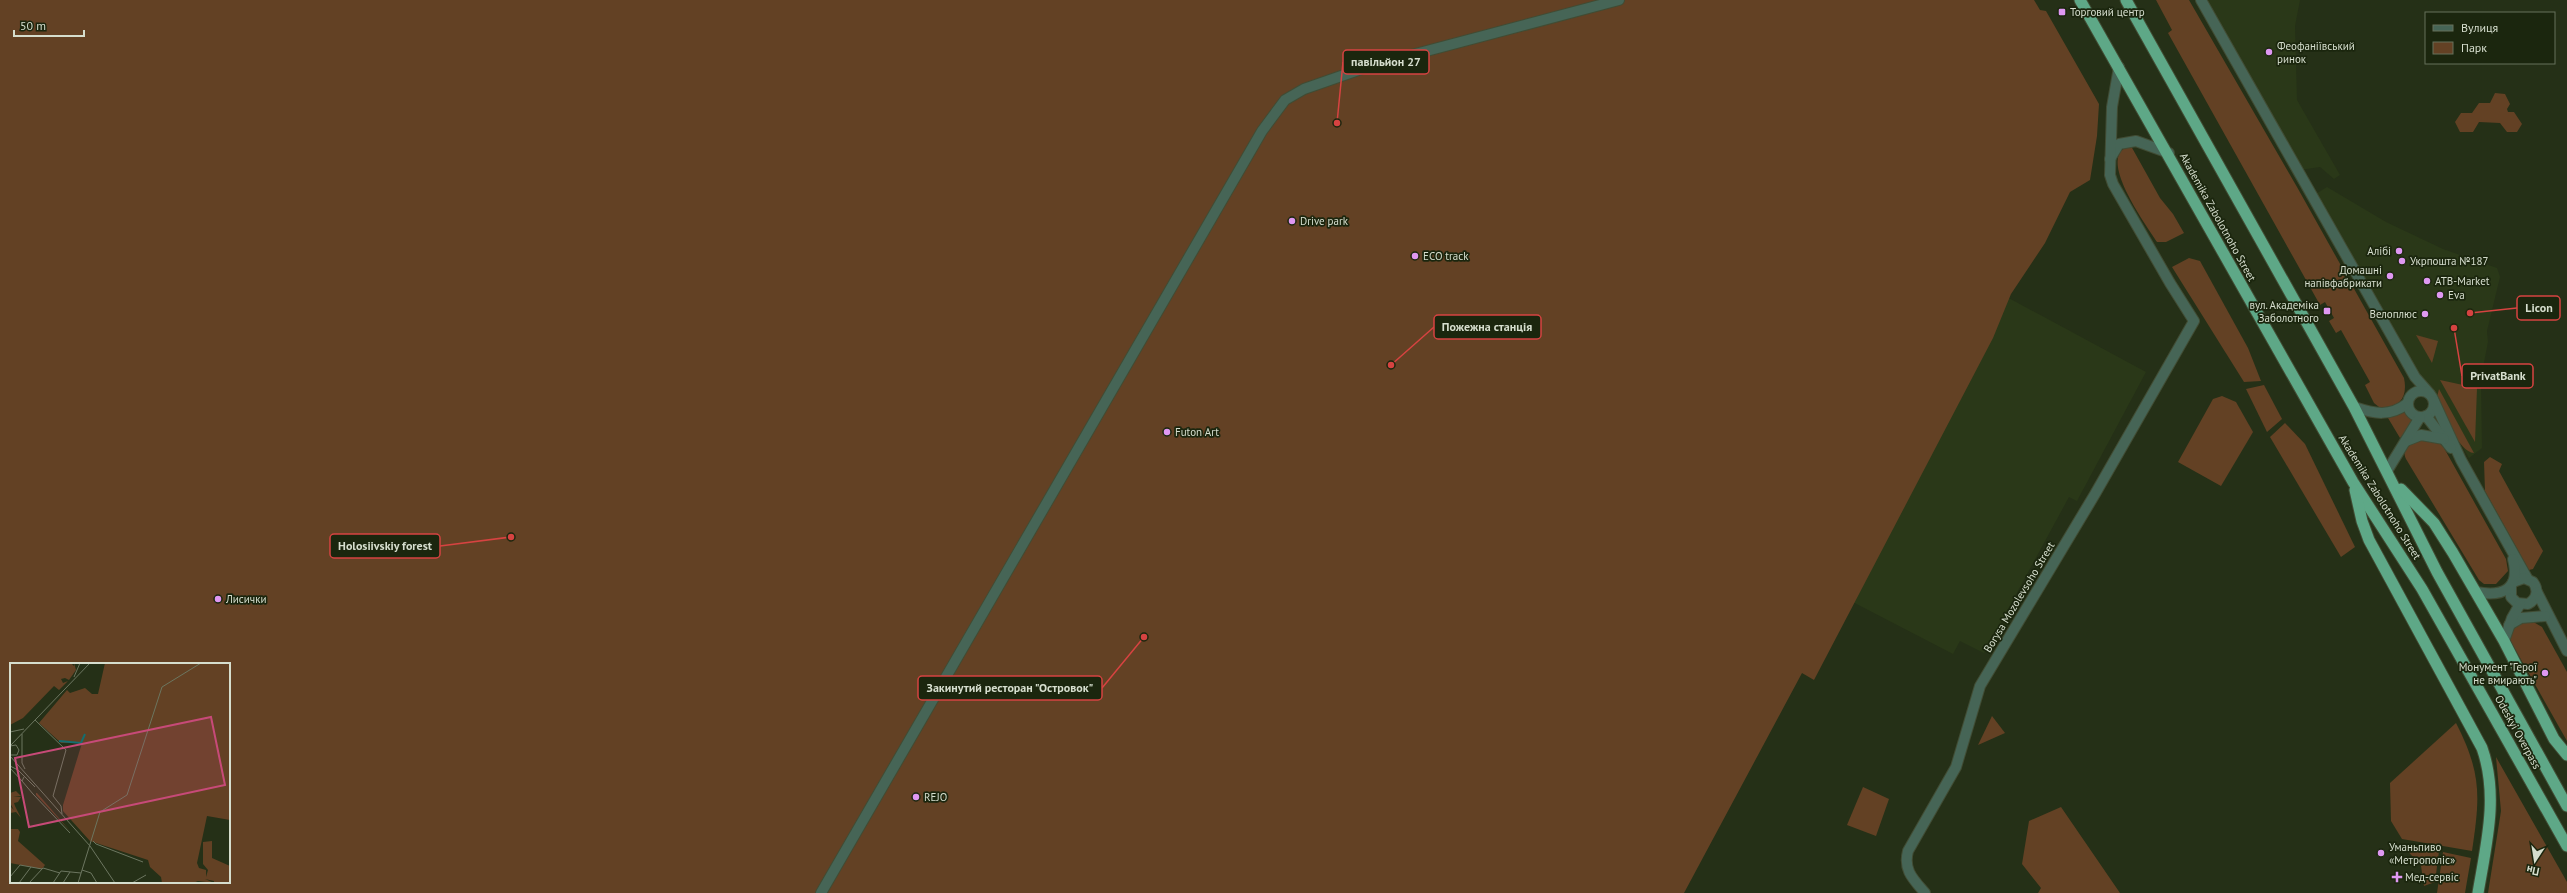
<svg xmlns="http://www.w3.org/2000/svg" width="2567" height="893" font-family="'PT Sans',sans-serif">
	<rect width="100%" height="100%" fill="#253017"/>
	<g fill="#2a3818">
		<polygon points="2202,0 2300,0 2295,26 2297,100 2340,175 2334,179 2320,167 2300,170"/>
		<polygon points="2327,187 2386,222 2443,249 2497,268 2500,277 2487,331 2488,342 2481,378 2482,448 2469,458 2314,195"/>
		<polygon points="2005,296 2146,372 2077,501 2069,497 1984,653 1960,641 1953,654 1845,598"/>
	</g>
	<g fill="#634124" fill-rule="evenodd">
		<path d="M 0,0 L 2034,0 L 2040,10 L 2046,11 L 2099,104 L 2097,136 L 2090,180 L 2070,192 L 2045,243 L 2011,294 L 1993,338 L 1814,680 L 1802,673 L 1684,893 L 0,893 ZM 11,664 L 229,664 L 229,882 L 11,882 Z"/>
		<path d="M 2156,0 L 2189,0 L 2297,187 L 2404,378 C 2408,397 2400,409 2379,407 L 2374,403 L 2365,385 L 2370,382 L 2341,330 L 2336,333 L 2329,321 L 2334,318 L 2325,302 L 2320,305 L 2168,33 L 2172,30 Z"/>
		<polygon points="2495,93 2505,94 2510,104 2507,109 2508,112 2514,112 2522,124 2517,132 2507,132 2500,123 2479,122 2473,132 2460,132 2455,122 2461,113 2472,113 2479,103 2490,103"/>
		<path d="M 2131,146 L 2160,198 L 2173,214 L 2184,233 L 2166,242 L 2157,242 C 2147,226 2093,153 2131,146 Z"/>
		<polygon points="2189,258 2200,261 2248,348 2261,381 2244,382 2172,267"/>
		<polygon points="2416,335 2438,341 2432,363"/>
		<polygon points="2440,380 2477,388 2475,442"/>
		<polygon points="2264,385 2282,419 2267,432 2246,389"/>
		<path d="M 2439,389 L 2474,453 C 2459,452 2443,414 2436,401 Z"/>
		<polygon points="2222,396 2236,402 2253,432 2221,486 2178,462 2213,399"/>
		<polygon points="2405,411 2410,418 2416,421 2400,438 2388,418"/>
		<polygon points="2285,423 2305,444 2355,547 2341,557 2270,437"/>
		<path d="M 2418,438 L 2438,441 L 2444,448 L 2506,559 L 2508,571 L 2496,584 L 2484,584 L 2479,580 L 2406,459 C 2401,449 2410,444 2418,438 Z"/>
		<polygon points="2490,457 2502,464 2499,471 2543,551 2533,569 2529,570 2485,491 2484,462"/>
		<polygon points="2530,620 2542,627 2567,672 2567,741 2510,640 2509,634 2512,627"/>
		<polygon points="1992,716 2005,733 1978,745"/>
		<path d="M 2456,723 C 2482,774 2480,797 2472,851 L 2402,839 L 2391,821 L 2390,783 Z"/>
		<polygon points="2496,757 2567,882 2567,893 2488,893 2501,811"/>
		<polygon points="1863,787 1889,799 1876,836 1847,825"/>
		<polygon points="2061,807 2120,893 2038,893 2041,888 2022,864 2029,821"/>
		<polygon points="2409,846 2439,851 2435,882 2424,886 2421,866 2405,848"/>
		<polygon points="2443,852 2471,858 2465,893 2437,893"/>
	</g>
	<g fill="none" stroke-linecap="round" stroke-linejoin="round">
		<g stroke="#414c34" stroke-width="12">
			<g id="minor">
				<polyline points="2201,0 2415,377 2430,394"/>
				<polyline points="2110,159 2119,144 2136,141 2169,153"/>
				<circle cx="2421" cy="404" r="13"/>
				<polyline points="2434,401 2461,460 2527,578"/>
				<path d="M 2354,407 C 2375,414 2390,417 2408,403"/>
				<polyline points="2426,416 2451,448"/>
				<polyline points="2406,441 2421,435 2444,439"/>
				<polyline points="2387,471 2420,417"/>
				<path d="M 2511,586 L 2511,597 L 2517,603 L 2528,604 C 2537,599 2539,590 2533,582 L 2524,578 L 2513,582"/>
				<path d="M 2476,592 C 2502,597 2521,590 2513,559"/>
				<polyline points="2537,592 2567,651"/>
				<polyline points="2509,625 2521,618 2545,616"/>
				<polyline points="2504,641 2512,618 2520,604"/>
				<polyline points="821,893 1262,131 1285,100 1304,89 1370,66 1619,0"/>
				<path d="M 1925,893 C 1913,879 1903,870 1908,851 L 1956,767 L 1980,686 L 2095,494 L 2194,321 L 2170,283 L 2113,184 L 2110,175 L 2112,107 L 2119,67"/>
			</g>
		</g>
		<g stroke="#414c34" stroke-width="13">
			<g id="trunk">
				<polyline points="2080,0 2353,482 2422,589 2567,846"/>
				<polyline points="2126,0 2354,407 2437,572 2567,806"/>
				<polyline points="2401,489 2434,523 2453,553 2504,641 2554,739 2567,755"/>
				<path d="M 2355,490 L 2362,521 L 2369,540 L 2482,748 C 2499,796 2486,845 2478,893"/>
			</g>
		</g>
		<use href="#minor" stroke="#466556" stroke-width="10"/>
		<use href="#trunk" stroke="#5ea887" stroke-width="11"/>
	</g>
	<g fill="#df98f2" stroke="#1b260e" stroke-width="1.5">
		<rect x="2058" y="8" width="8" height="8" rx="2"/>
		<circle cx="2269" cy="52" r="4"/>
		<circle cx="1292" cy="221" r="4"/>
		<circle cx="2399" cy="251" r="4"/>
		<circle cx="1415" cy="256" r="4"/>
		<circle cx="2402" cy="261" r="4"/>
		<circle cx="2390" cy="276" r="4"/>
		<circle cx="2427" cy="281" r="4"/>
		<circle cx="2440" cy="295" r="4"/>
		<rect x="2323" y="307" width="8" height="8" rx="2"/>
		<circle cx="2425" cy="314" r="4"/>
		<circle cx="1167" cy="432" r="4"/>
		<circle cx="218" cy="599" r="4"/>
		<circle cx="2545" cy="673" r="4"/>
		<circle cx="916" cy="797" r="4"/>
		<circle cx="2381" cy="853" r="4"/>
		<path d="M2395 871h4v4h4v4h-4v4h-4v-4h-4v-4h4z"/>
	</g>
	<g text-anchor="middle" stroke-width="3.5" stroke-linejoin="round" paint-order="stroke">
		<g font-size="11" fill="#d6dece" stroke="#1b260e" text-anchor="start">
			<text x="2070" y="16">Торговий центр</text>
			<text x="2277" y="50">Феофаніївський<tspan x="2277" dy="13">ринок</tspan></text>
			<text x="1300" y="225">Drive park</text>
			<text x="2391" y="255" text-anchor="end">Алібі</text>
			<text x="1423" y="260">ECO track</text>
			<text x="2410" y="265">Укрпошта №187</text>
			<text x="2382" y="274" text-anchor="end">Домашні<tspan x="2382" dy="13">напівфабрикати</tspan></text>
			<text x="2435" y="285">ATB-Market</text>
			<text x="2448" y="299">Eva</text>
			<text x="2319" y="309" text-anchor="end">вул. Академіка<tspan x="2319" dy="13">Заболотного</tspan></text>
			<text x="2417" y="318" text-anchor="end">Велоплюс</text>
			<text x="1175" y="436">Futon Art</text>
			<text x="226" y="603">Лисички</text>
			<text x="2537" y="671" text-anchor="end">Монумент "Герої<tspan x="2537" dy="13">не вмирають"</tspan></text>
			<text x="924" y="801">REJO</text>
			<text x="2389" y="851">Уманьпиво<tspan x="2389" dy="13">«Метрополіс»</tspan></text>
			<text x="2405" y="881">Мед-сервіс</text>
		</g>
		<g font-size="11" fill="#d6dece" stroke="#1b260e">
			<text transform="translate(2218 217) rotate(61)" y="4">Akademika Zabolotnoho Street</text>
			<text transform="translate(2380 497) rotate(58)" y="4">Akademika Zabolotnoho Street</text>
			<text transform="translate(2019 597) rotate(-59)" y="4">Borysa Mozolevsoho Street</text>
			<text transform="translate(2518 732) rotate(61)" y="4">Odeskyi Overpass</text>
		</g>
	</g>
	<g transform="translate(10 663)">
		<rect width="220" height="220" fill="#253017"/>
		<path d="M 0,0 L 61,0 L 64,3 L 64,0 L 66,7 L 59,17 L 55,15 L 51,16 L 53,20 L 58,18 L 49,27 L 44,23 L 13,55 L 0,62 ZM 95,0 L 220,0 L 220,157 L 197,153 L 187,200 L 189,205 L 196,207 L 196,214 L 198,207 L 193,201 L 193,179 L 202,178 L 202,195 L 220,203 L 220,220 L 204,220 L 204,218 L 195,216 L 204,220 L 188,218 L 183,220 L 152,220 L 151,214 L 140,204 L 138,197 L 80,178 L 53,148 L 53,142 L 72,80 L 51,80 L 29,60 L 57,27 L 60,30 L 75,25 L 82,31 L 88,31 ZM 6,128 L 11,133 L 3,134 L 11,134 L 8,139 L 4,140 L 5,143 L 11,155 L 6,149 L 0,150 L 0,143 L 4,147 L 0,140 L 0,130 ZM 26,130 L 27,130 L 61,169 L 26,132 ZM 0,166 L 8,166 L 10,169 L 8,178 L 35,202 L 32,206 L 0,200 Z" fill="#634124"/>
		<path fill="none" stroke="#146e6f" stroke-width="2" d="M 49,78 L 71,80 L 75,71"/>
		<path fill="none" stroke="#6c7660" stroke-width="1" d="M 64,14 L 70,0M 25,57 L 56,87 L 43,133 L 51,143 L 52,151M 0,69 L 14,66M 12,71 L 12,100 L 15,106M 0,83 L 80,0M 0,83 L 6,82 L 9,87 L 7,92 L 0,92M 0,93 L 80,183 L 105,220M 0,103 L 8,107 L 25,124M 0,105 L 12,118M 14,114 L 12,118 L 23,131M 23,131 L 60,170M 83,178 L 86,181 L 133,199M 72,207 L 81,210 L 87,220M 0,214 L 10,202 L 32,206M 9,220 L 21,204M 19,220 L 33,205 L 50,210M 43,220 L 51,208 L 71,210M 53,220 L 60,209M 68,220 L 90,149 L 117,132 L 152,24 L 191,0M 122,220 L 136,212"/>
		<path fill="#c74a78" fill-opacity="0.15" stroke="#c74a78" stroke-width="2" d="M 201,54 L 215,122 L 19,164 L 5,95 Z"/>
		<rect width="220" height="220" fill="none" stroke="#d6dece" stroke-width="2"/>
	</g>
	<path fill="none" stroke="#d64341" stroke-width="1.5" d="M1337 123L1343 62M2470 313L2517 308M1391 365L1434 327M2454 328L2462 376M511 537L440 546M1144 637L1102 688"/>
	<g fill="#d64341" stroke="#1b260e" stroke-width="1.5">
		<circle cx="1337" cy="123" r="4"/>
		<circle cx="2470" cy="313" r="4"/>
		<circle cx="1391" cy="365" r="4"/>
		<circle cx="2454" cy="328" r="4"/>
		<circle cx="511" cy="537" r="4"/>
		<circle cx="1144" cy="637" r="4"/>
	</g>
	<g fill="#1b260e" stroke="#d64341" stroke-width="1.5">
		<rect x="1343" y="50" width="86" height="24" rx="4"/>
		<rect x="2517" y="296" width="43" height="24" rx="4"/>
		<rect x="1434" y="315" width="107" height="24" rx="4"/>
		<rect x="2462" y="364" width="71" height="24" rx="4"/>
		<rect x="330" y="534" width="110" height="24" rx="4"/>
		<rect x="918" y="676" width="184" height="24" rx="4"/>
	</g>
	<g font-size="12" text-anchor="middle" font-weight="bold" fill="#d6dece">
		<text x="1386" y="66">павільйон 27</text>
		<text x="2539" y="312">Licon</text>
		<text x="1487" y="331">Пожежна станція</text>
		<text x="2498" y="380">PrivatBank</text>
		<text x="385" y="550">Holosiivskiy forest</text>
		<text x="1010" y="692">Закинутий ресторан "Островок"</text>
	</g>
	<rect x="2425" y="12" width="130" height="52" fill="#1b260e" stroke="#66705b"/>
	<rect x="2433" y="25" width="20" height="6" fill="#466556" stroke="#66705b"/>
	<text x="2461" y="32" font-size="12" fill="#d6dece">Вулиця</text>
	<rect x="2433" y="42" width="20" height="12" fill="#634124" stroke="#66705b"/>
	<text x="2461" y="52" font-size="12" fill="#d6dece">Парк</text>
	<g transform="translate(2535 861) rotate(192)" stroke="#1b260e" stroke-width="3" paint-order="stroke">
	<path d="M0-3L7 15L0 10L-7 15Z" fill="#d6dece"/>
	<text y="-6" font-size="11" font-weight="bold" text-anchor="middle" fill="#d6dece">Пн</text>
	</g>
	<path d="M14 30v6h70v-6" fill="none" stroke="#d6dece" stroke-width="2"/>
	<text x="20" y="30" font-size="12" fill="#d6dece" stroke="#1b260e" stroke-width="3" paint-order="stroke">50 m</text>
</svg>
